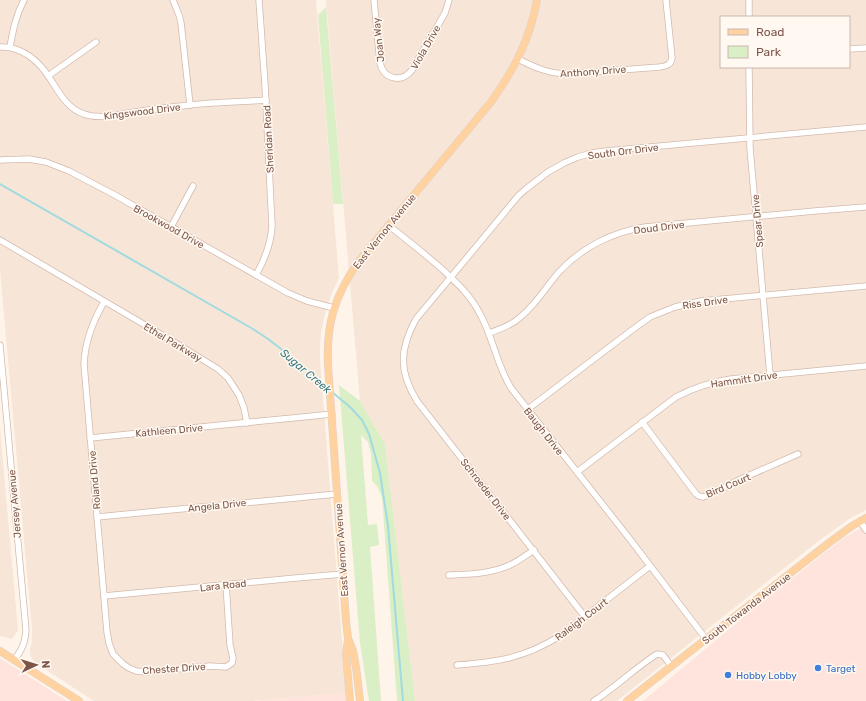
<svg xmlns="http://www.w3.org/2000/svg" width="866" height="701" font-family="Rubik,sans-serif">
	<rect width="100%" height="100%" fill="#fff4ea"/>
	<g fill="#f7e5d7" fill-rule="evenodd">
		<polygon points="0,0 316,0 339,278 332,293 325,314 321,332 320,348 320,361 346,693 252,701 94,701 37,664 32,659 30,655 30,649 32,641 32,629 0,270"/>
		<path d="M 326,0 L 866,0 L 866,510 L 849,519 L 821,539 L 617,701 L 415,701 L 385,444 L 360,401 ZM 721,17 L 849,17 L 849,67 L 721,67 Z"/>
		<polygon points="0,428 18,630 12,639 0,636"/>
	</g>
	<g fill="#ffe4dd">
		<polygon points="866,525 866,701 643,701 751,611 842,539"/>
		<polygon points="0,658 67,701 0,701"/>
		<polygon points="346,693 346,701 252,701 275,699"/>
	</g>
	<g fill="#daefc5">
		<polygon points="326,7 343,204 333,204 318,15"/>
		<polygon points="339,385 360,401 385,444 415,701 397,701 382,497 377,486 372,481 371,454 368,442 361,435 368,525 377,524 379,545 370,547 381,701 369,701 360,643"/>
	</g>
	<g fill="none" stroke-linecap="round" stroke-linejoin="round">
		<g stroke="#a0dbdf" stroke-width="2">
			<polyline points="0,184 253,329 268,339 293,358 307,371 327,388"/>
			<polyline points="332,392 350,407 362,420 369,434 380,473 388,526 403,701"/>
		</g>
		<g stroke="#d3baad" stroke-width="7">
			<g id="minor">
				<polyline points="173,0 179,15 181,23 190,105"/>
				<path d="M 374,0 L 380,63 C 384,80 402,83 412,70 L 445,13 L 449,0"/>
				<polyline points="749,0 749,17"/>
				<path d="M 0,47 C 21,46 38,60 49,77 C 59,92 67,109 84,114 C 100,120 119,114 135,112 C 153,109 171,107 190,105 C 215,102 240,102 266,100"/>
				<path d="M 10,47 C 13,30 16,15 24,0"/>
				<polyline points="849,49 866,48"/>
				<path d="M 518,59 C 536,68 547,73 567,74 L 660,67 C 666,66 671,65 672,58 L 666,0"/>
				<polyline points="749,67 750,148 770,375"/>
				<polyline points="48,76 96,42"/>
				<polyline points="0,160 29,159 46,162 69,171 113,194 288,293 307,301 334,308"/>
				<path d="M 388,225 C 407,240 425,254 443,270 C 457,283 470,295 479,312 C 493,336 496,364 511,388 L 629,538 L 706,639"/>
				<polyline points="171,227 193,186"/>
				<polyline points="0,240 174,342 218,369 228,378 239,395 244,408 247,423"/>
				<path d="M 256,275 C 265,259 271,244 272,226 L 265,85 L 259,0"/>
				<path d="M 104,302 C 93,321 85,341 84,364 L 107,632 L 109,643 L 113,654 L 123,664 L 129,668 L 136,671 L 145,672 L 210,666 L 226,667 L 232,663 L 233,658 L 230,645 L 226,584"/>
				<path d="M 489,333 C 498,330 506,327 514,322 C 533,309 545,288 559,272 C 582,247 613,232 645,227 L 815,211 L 865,207"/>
				<path d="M 0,345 L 26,630 C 25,643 22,650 14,660"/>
				<polyline points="528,409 632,330 650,317 675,307 701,301 866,286"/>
				<polyline points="642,422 696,494 699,496 703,497 709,495 743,478 798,454"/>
				<polyline points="90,438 303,417 332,414"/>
				<path d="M 577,472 L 676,397 C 693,388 711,382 731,379 L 866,366"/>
				<polyline points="97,517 337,494"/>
				<polyline points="860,521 866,530"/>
				<path d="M 449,575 C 470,574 491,574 510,565 C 519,561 526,555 534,550"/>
				<polyline points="104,596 296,578 343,574"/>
				<path d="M 585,617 L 417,401 C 399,372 399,350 416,319 L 451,277 L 519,195 L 526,189 L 548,172 L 564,163 L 578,157 L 592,153 L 606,151 L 866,127"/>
				<path d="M 457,665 C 498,662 524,658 560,636 L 650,566"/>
				<path d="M 594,701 C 616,687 635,668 657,654 L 663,655 L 671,666"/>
			</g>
		</g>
		<g stroke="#ddd3d0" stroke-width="8">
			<g id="major">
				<polyline points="348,640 346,653 350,701"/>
				<polyline points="0,651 79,701"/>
				<path d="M 360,701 L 356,667 L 353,651 L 348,638 L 346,621 L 328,365 C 326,323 335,295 359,261 L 491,102 C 514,70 530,39 537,0"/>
				<polyline points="627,701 830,542 852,526 866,518"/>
			</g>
		</g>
		<use href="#minor" stroke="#fff" stroke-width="5.5"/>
		<use href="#major" stroke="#ffd2a0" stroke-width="7"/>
	</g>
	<g fill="#3f7fe0" stroke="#fff9f2" stroke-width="1.5">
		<circle cx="818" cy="668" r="4"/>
		<circle cx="728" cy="675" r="4"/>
	</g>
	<g text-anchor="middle" stroke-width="3" stroke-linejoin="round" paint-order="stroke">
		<g font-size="10" fill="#7e5649" stroke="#fff9f2">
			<text transform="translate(378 40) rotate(-96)" y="4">Joan Way</text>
			<text transform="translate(425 47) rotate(-60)" y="4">Viola Drive</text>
			<text transform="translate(593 71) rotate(-4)" y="4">Anthony Drive</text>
			<text transform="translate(142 111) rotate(-7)" y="4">Kingswood Drive</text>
			<text transform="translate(268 139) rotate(-93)" y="4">Sheridan Road</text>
			<text transform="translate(623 151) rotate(-7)" y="4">South Orr Drive</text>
			<text transform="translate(757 221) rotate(-95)" y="4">Spear Drive</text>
			<text transform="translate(169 226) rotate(29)" y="4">Brookwood Drive</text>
			<text transform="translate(659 227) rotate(-7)" y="4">Doud Drive</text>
			<text transform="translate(384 231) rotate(-51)" y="4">East Vernon Avenue</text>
			<text transform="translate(705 302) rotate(-8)" y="4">Riss Drive</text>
			<text transform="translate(173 342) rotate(31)" y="4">Ethel Parkway</text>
			<text transform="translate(744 379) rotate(-8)" y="4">Hammitt Drive</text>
			<text transform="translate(169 430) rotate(-5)" y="4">Kathleen Drive</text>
			<text transform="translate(544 431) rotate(52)" y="4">Baugh Drive</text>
			<text transform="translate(94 480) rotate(-95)" y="4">Roland Drive</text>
			<text transform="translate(728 485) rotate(-23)" y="4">Bird Court</text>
			<text transform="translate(486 489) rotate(52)" y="4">Schroeder Drive</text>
			<text transform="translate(14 504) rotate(-95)" y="4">Jersey Avenue</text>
			<text transform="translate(217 505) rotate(-6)" y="4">Angela Drive</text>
			<text transform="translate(341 550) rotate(-94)" y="4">East Vernon Avenue</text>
			<text transform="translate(223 585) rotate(-6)" y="4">Lara Road</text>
			<text transform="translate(746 608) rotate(-38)" y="4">South Towanda Avenue</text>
			<text transform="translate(581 619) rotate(-37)" y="4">Raleigh Court</text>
			<text transform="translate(174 668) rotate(-4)" y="4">Chester Drive</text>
		</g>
		<g font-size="10" fill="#366cbe" stroke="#fff9f2" text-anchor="start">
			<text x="826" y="672">Target</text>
			<text x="736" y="679">Hobby Lobby</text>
		</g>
		<g font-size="11" font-style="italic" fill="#37787c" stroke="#fff9f2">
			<text transform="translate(306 371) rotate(40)" y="4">Sugar Creek</text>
		</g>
	</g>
	<rect x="720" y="16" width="130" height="52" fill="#fff9f2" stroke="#cbb8ae"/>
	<rect x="728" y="29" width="20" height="6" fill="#ffd2a0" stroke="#cbb8ae"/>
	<text x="756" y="36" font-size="12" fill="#7e5649">Road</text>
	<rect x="728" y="46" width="20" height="12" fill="#daefc5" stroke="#cbb8ae"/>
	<text x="756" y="56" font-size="12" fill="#7e5649">Park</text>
	<g transform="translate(36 665) rotate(86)" stroke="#fff9f2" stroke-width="3" paint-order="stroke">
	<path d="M0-3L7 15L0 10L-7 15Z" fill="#7e5649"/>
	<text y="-6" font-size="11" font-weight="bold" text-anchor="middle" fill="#7e5649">N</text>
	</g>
</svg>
